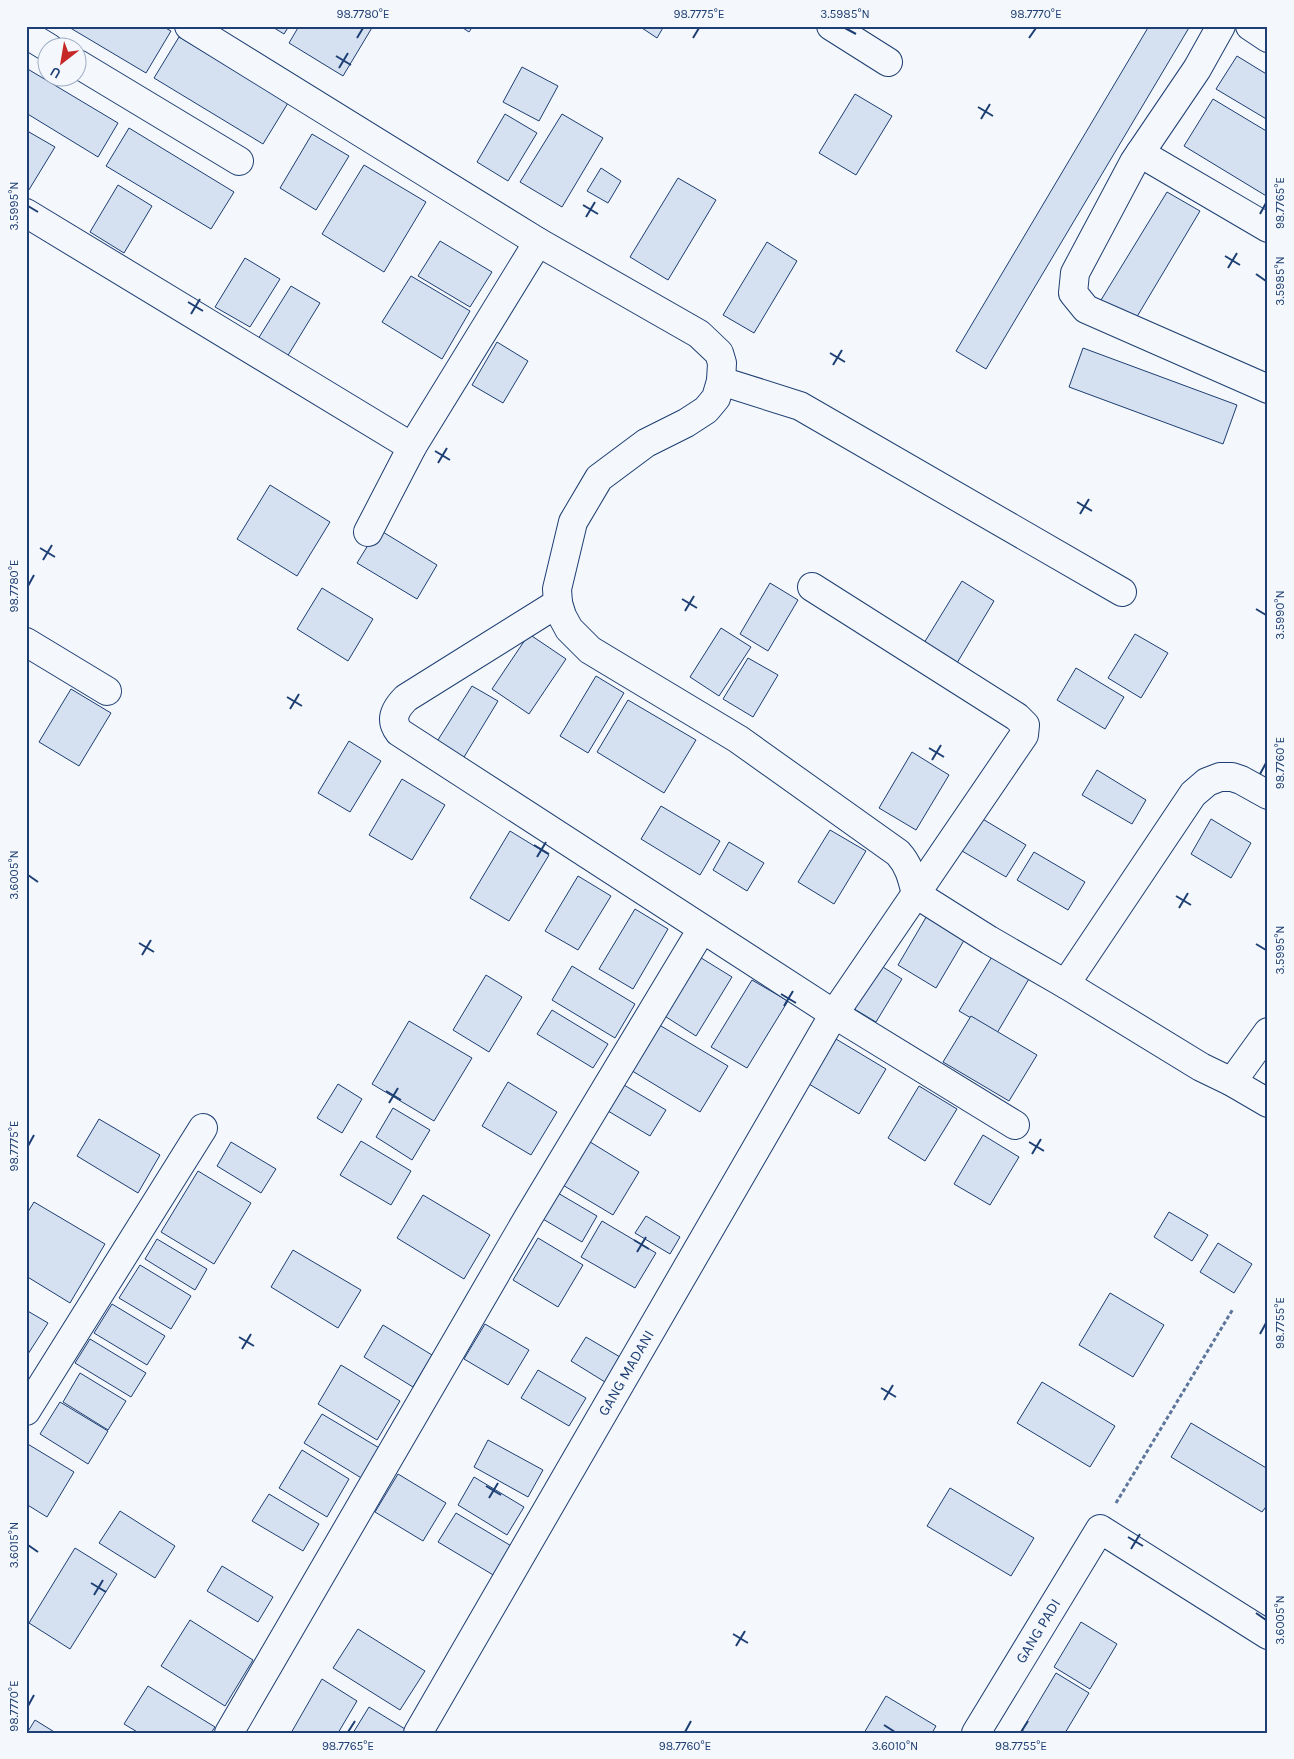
<svg xmlns="http://www.w3.org/2000/svg" width="1294" height="1759" font-family="Karla,sans-serif">
	<rect width="100%" height="100%" fill="#f4f7fb"/>
	<g fill="#d5e0f0" stroke="#1d3f73">
		<polygon points="67,26 162,26 171,31 146,73"/>
		<polygon points="271,26 289,26 284,34"/>
		<polygon points="299,26 373,26 343,76 289,43"/>
		<polygon points="460,26 473,26 469,32"/>
		<polygon points="639,26 664,26 657,38"/>
		<polygon points="1149,26 1190,26 986,369 956,351"/>
		<polygon points="179,37 288,103 263,144 154,78"/>
		<polygon points="1237,56 1268,75 1268,120 1216,89"/>
		<polygon points="522,67 558,86 539,121 503,102"/>
		<polygon points="26,68 118,123 98,157 26,113"/>
		<polygon points="855,94 892,116 856,175 819,153"/>
		<polygon points="1213,99 1268,132 1268,197 1184,146"/>
		<polygon points="505,114 537,133 508,181 477,162"/>
		<polygon points="562,114 603,138 562,207 520,182"/>
		<polygon points="129,128 234,192 211,229 106,166"/>
		<polygon points="29,132 55,147 27,193 26,137"/>
		<polygon points="312,134 349,156 316,210 280,188"/>
		<polygon points="364,165 426,202 384,272 322,234"/>
		<polygon points="601,168 621,181 608,203 587,191"/>
		<polygon points="678,178 716,200 668,280 630,257"/>
		<polygon points="118,185 152,206 124,253 90,232"/>
		<polygon points="1167,192 1200,211 1135,320 1101,300"/>
		<polygon points="440,241 492,272 470,307 418,276"/>
		<polygon points="767,242 797,261 754,333 723,315"/>
		<polygon points="245,258 280,279 250,327 215,307"/>
		<polygon points="411,276 470,311 442,359 382,322"/>
		<polygon points="291,286 320,303 287,357 258,339"/>
		<polygon points="497,342 528,361 503,403 472,385"/>
		<polygon points="1083,348 1237,405 1223,444 1069,387"/>
		<polygon points="270,485 330,522 297,576 237,539"/>
		<polygon points="378,529 437,565 417,599 357,563"/>
		<polygon points="962,581 994,601 957,663 924,643"/>
		<polygon points="770,583 798,600 768,651 740,634"/>
		<polygon points="322,588 373,619 348,661 297,629"/>
		<polygon points="721,628 751,647 719,696 690,677"/>
		<polygon points="529,634 566,659 529,714 492,689"/>
		<polygon points="1135,634 1168,653 1141,698 1108,678"/>
		<polygon points="748,658 778,675 753,717 723,699"/>
		<polygon points="1076,668 1124,697 1105,729 1057,700"/>
		<polygon points="596,676 624,693 588,753 560,736"/>
		<polygon points="472,686 498,701 458,767 431,751"/>
		<polygon points="71,689 111,713 79,766 39,742"/>
		<polygon points="628,700 696,740 664,793 597,752"/>
		<polygon points="349,741 381,761 350,812 318,793"/>
		<polygon points="912,752 949,775 916,830 879,808"/>
		<polygon points="1097,770 1146,800 1132,824 1082,795"/>
		<polygon points="402,779 445,805 412,860 369,835"/>
		<polygon points="661,806 720,841 700,875 641,839"/>
		<polygon points="976,815 1026,845 1006,877 957,848"/>
		<polygon points="1211,819 1251,843 1231,878 1191,854"/>
		<polygon points="830,830 866,851 834,904 798,882"/>
		<polygon points="510,831 549,855 509,921 470,898"/>
		<polygon points="729,842 764,863 747,891 713,870"/>
		<polygon points="1034,852 1085,882 1068,910 1017,880"/>
		<polygon points="578,876 611,896 578,950 545,931"/>
		<polygon points="635,909 668,929 633,989 599,969"/>
		<polygon points="928,914 966,937 936,988 898,965"/>
		<polygon points="996,950 1033,972 997,1033 959,1011"/>
		<polygon points="698,956 732,977 696,1036 663,1015"/>
		<polygon points="878,964 902,979 876,1022 851,1007"/>
		<polygon points="572,966 635,1004 615,1038 552,1000"/>
		<polygon points="486,975 522,997 489,1052 453,1030"/>
		<polygon points="752,980 788,1001 747,1068 711,1047"/>
		<polygon points="552,1010 608,1044 593,1068 537,1034"/>
		<polygon points="971,1016 1037,1055 1009,1101 943,1062"/>
		<polygon points="409,1021 472,1058 434,1121 372,1084"/>
		<polygon points="656,1023 728,1066 700,1112 629,1069"/>
		<polygon points="836,1039 886,1069 859,1114 809,1084"/>
		<polygon points="508,1082 557,1112 531,1155 482,1126"/>
		<polygon points="338,1084 362,1099 342,1133 317,1118"/>
		<polygon points="624,1085 666,1110 650,1136 608,1111"/>
		<polygon points="919,1086 957,1109 925,1161 888,1138"/>
		<polygon points="393,1108 430,1130 412,1160 376,1137"/>
		<polygon points="99,1119 160,1155 138,1193 77,1156"/>
		<polygon points="983,1135 1019,1157 990,1205 954,1184"/>
		<polygon points="582,1137 639,1172 613,1215 556,1181"/>
		<polygon points="361,1141 411,1171 391,1205 340,1175"/>
		<polygon points="231,1142 276,1169 261,1193 217,1166"/>
		<polygon points="198,1171 251,1203 214,1264 161,1232"/>
		<polygon points="551,1189 597,1216 582,1242 536,1215"/>
		<polygon points="423,1195 490,1235 464,1279 397,1238"/>
		<polygon points="34,1202 105,1244 70,1303 26,1276 26,1215"/>
		<polygon points="1169,1212 1208,1235 1192,1261 1154,1237"/>
		<polygon points="646,1216 680,1237 670,1254 635,1233"/>
		<polygon points="602,1221 656,1253 635,1288 581,1257"/>
		<polygon points="538,1238 583,1265 558,1307 513,1280"/>
		<polygon points="157,1239 207,1269 195,1290 145,1259"/>
		<polygon points="1218,1243 1252,1264 1234,1293 1200,1272"/>
		<polygon points="293,1250 361,1290 338,1328 271,1287"/>
		<polygon points="140,1265 191,1296 171,1329 119,1298"/>
		<polygon points="1110,1293 1164,1325 1133,1377 1079,1345"/>
		<polygon points="112,1304 165,1336 147,1365 94,1333"/>
		<polygon points="26,1310 48,1323 28,1354 26,1353"/>
		<polygon points="485,1324 529,1350 508,1385 464,1359"/>
		<polygon points="383,1325 432,1355 413,1387 364,1357"/>
		<polygon points="586,1337 620,1357 605,1382 571,1361"/>
		<polygon points="90,1339 146,1373 131,1397 75,1363"/>
		<polygon points="341,1365 400,1401 377,1440 318,1404"/>
		<polygon points="538,1370 586,1398 569,1426 521,1398"/>
		<polygon points="80,1373 126,1401 108,1430 63,1402"/>
		<polygon points="1042,1382 1115,1426 1090,1467 1017,1423"/>
		<polygon points="60,1402 108,1431 88,1464 40,1434"/>
		<polygon points="322,1414 381,1449 363,1479 304,1443"/>
		<polygon points="1191,1423 1268,1469 1268,1504 1262,1512 1171,1457"/>
		<polygon points="488,1440 543,1470 528,1497 474,1467"/>
		<polygon points="26,1443 74,1472 47,1517 26,1504"/>
		<polygon points="302,1450 349,1479 327,1517 279,1488"/>
		<polygon points="398,1474 446,1503 423,1541 375,1512"/>
		<polygon points="474,1477 524,1507 507,1535 458,1505"/>
		<polygon points="950,1488 1034,1538 1011,1576 927,1526"/>
		<polygon points="269,1494 319,1524 303,1551 252,1521"/>
		<polygon points="120,1511 175,1546 155,1578 99,1543"/>
		<polygon points="456,1513 513,1547 495,1576 438,1542"/>
		<polygon points="75,1548 117,1574 70,1649 29,1623"/>
		<polygon points="222,1566 273,1597 258,1622 207,1591"/>
		<polygon points="190,1620 253,1660 225,1706 161,1666"/>
		<polygon points="1081,1622 1117,1644 1090,1689 1054,1667"/>
		<polygon points="358,1629 425,1671 400,1710 333,1668"/>
		<polygon points="1056,1673 1089,1693 1065,1733 1026,1733 1022,1730"/>
		<polygon points="322,1679 357,1701 338,1733 291,1733"/>
		<polygon points="148,1686 215,1727 211,1733 139,1733 124,1724"/>
		<polygon points="886,1696 936,1726 932,1733 864,1733"/>
		<polygon points="369,1707 405,1729 403,1733 353,1733"/>
		<polygon points="35,1720 56,1733 27,1733"/>
	</g>
	<g fill="none" stroke-linecap="round" stroke-linejoin="round">
		<g stroke="#1d3f73" stroke-width="30">
			<g id="minor">
				<path d="M 189,26 L 538,242 L 699,334 L 719,353 L 722,363 L 721,381 L 716,398 L 706,410 L 686,423 L 646,443 L 599,478 L 573,522 L 557,589 L 558,603 L 562,616 L 569,629 L 590,650 L 738,739 L 898,853 C 909,865 912,878 916,894 L 989,940 L 1067,985 L 1069,979 L 1193,794 L 1207,782 L 1220,777 L 1232,777 L 1241,780 L 1268,795"/>
				<polyline points="831,26 888,62"/>
				<polyline points="1221,26 1197,69 1134,162 1075,273 1073,293 1086,309 1268,389"/>
				<polyline points="1250,26 1268,38"/>
				<polyline points="26,34 49,48"/>
				<polyline points="78,64 239,161"/>
				<polyline points="1140,153 1268,228"/>
				<polyline points="26,213 412,447"/>
				<polyline points="721,381 800,406 1122,592"/>
				<polyline points="368,532 412,447 538,242"/>
				<path d="M 558,603 L 406,698 C 396,708 389,719 399,732 L 834,1014 L 1015,1125"/>
				<polyline points="26,642 107,691"/>
				<polyline points="1067,985 1201,1067 1232,1082 1268,1103"/>
				<polyline points="1232,1082 1268,1032"/>
				<polyline points="26,1411 203,1128"/>
				<polyline points="229,1733 528,1218 702,929"/>
				<polyline points="418,1733 834,1014 1024,735 1025,725 1017,717 812,587"/>
				<polyline points="976,1733 1100,1529 1268,1635"/>
			</g>
		</g>
		<polyline stroke="#5e769c" stroke-width="3" stroke-dasharray="4 2.5" stroke-linecap="butt" points="1116,1503 1233,1309"/>
		<use href="#minor" stroke="#f4f7fb" stroke-width="28"/>
	</g>
	<path fill="none" stroke="#1d3f73" stroke-width="2" d="M 845,28 L 856,34M 357,38 L 363,28M 693,38 L 699,28M 1029,38 L 1036,28M 336,56 L 351,65M 339,68 L 348,53M 978,107 L 993,116M 981,119 L 990,104M 583,205 L 598,214M 28,206 L 38,212M 1260,214 L 1266,203M 586,217 L 595,202M 1225,256 L 1240,265M 1228,268 L 1237,253M 1256,274 L 1266,281M 188,302 L 203,311M 191,314 L 200,299M 830,353 L 845,362M 833,365 L 842,350M 435,451 L 450,460M 438,463 L 447,448M 1077,502 L 1092,511M 1080,514 L 1089,499M 40,548 L 55,557M 43,560 L 52,545M 28,586 L 34,575M 682,599 L 697,608M 1256,609 L 1266,615M 685,611 L 694,596M 287,697 L 302,706M 290,709 L 299,694M 929,748 L 944,757M 932,760 L 941,745M 1260,774 L 1266,763M 534,845 L 549,854M 537,857 L 546,842M 28,875 L 38,882M 1176,896 L 1191,905M 1179,908 L 1188,893M 139,943 L 154,952M 1256,944 L 1266,950M 142,955 L 151,940M 781,994 L 796,1003M 784,1006 L 793,991M 386,1091 L 401,1100M 389,1103 L 398,1088M 1029,1142 L 1044,1151M 28,1146 L 34,1135M 1032,1154 L 1041,1139M 634,1240 L 649,1249M 637,1252 L 646,1237M 1260,1334 L 1266,1323M 239,1337 L 254,1346M 242,1349 L 251,1334M 881,1388 L 896,1397M 884,1400 L 893,1385M 486,1486 L 501,1495M 489,1498 L 498,1483M 1128,1537 L 1143,1546M 28,1545 L 38,1552M 1131,1549 L 1140,1534M 91,1583 L 106,1592M 94,1595 L 103,1580M 1256,1613 L 1266,1620M 733,1634 L 748,1643M 736,1646 L 745,1631M 28,1706 L 34,1695M 884,1725 L 895,1732M 348,1732 L 355,1721M 685,1732 L 691,1721M 1021,1732 L 1028,1721"/>
	<g text-anchor="middle" stroke-width="4" stroke-linejoin="round" paint-order="stroke">
		<g font-size="15" fill="#1d3f73" stroke="#f4f7fb">
			<text transform="translate(626 1373) rotate(-60)" y="5">GANG MADANI</text>
			<text transform="translate(1038 1631) rotate(-59)" y="5">GANG PADI</text>
		</g>
	</g>
	<rect width="1294" height="1759" fill="none" stroke="#f4f7fb" stroke-width="55"/>
	<g transform="translate(62 62) rotate(211)"><circle r="24" fill="#f4f7fb" stroke="#9eadc5"/>
	<path d="M0-4L9 19L0 12L-9 19Z" fill="#c62828"/>
	<text y="-8" font-size="14" font-weight="bold" text-anchor="middle" fill="#1d3f73">U</text>
	</g>
	<rect x="28" y="28" width="1238" height="1704" fill="none" stroke="#1d3f73" stroke-width="2"/>
	<g font-size="12" text-anchor="middle" fill="#1d3f73">
		<text x="363" y="18">98.7780°E</text>
		<text x="699" y="18">98.7775°E</text>
		<text x="845" y="18">3.5985°N</text>
		<text x="1036" y="18">98.7770°E</text>
		<text transform="translate(1280 203) rotate(-90)" y="4">98.7765°E</text>
		<text transform="translate(14 206) rotate(-90)" y="4">3.5995°N</text>
		<text transform="translate(1280 281) rotate(-90)" y="4">3.5985°N</text>
		<text transform="translate(14 586) rotate(-90)" y="4">98.7780°E</text>
		<text transform="translate(1280 615) rotate(-90)" y="4">3.5990°N</text>
		<text transform="translate(1280 763) rotate(-90)" y="4">98.7760°E</text>
		<text transform="translate(14 875) rotate(-90)" y="4">3.6005°N</text>
		<text transform="translate(1280 950) rotate(-90)" y="4">3.5995°N</text>
		<text transform="translate(14 1146) rotate(-90)" y="4">98.7775°E</text>
		<text transform="translate(1280 1323) rotate(-90)" y="4">98.7755°E</text>
		<text transform="translate(14 1545) rotate(-90)" y="4">3.6015°N</text>
		<text transform="translate(1280 1620) rotate(-90)" y="4">3.6005°N</text>
		<text transform="translate(14 1706) rotate(-90)" y="4">98.7770°E</text>
		<text x="348" y="1750">98.7765°E</text>
		<text x="685" y="1750">98.7760°E</text>
		<text x="895" y="1750">3.6010°N</text>
		<text x="1021" y="1750">98.7755°E</text>
	</g>
</svg>
